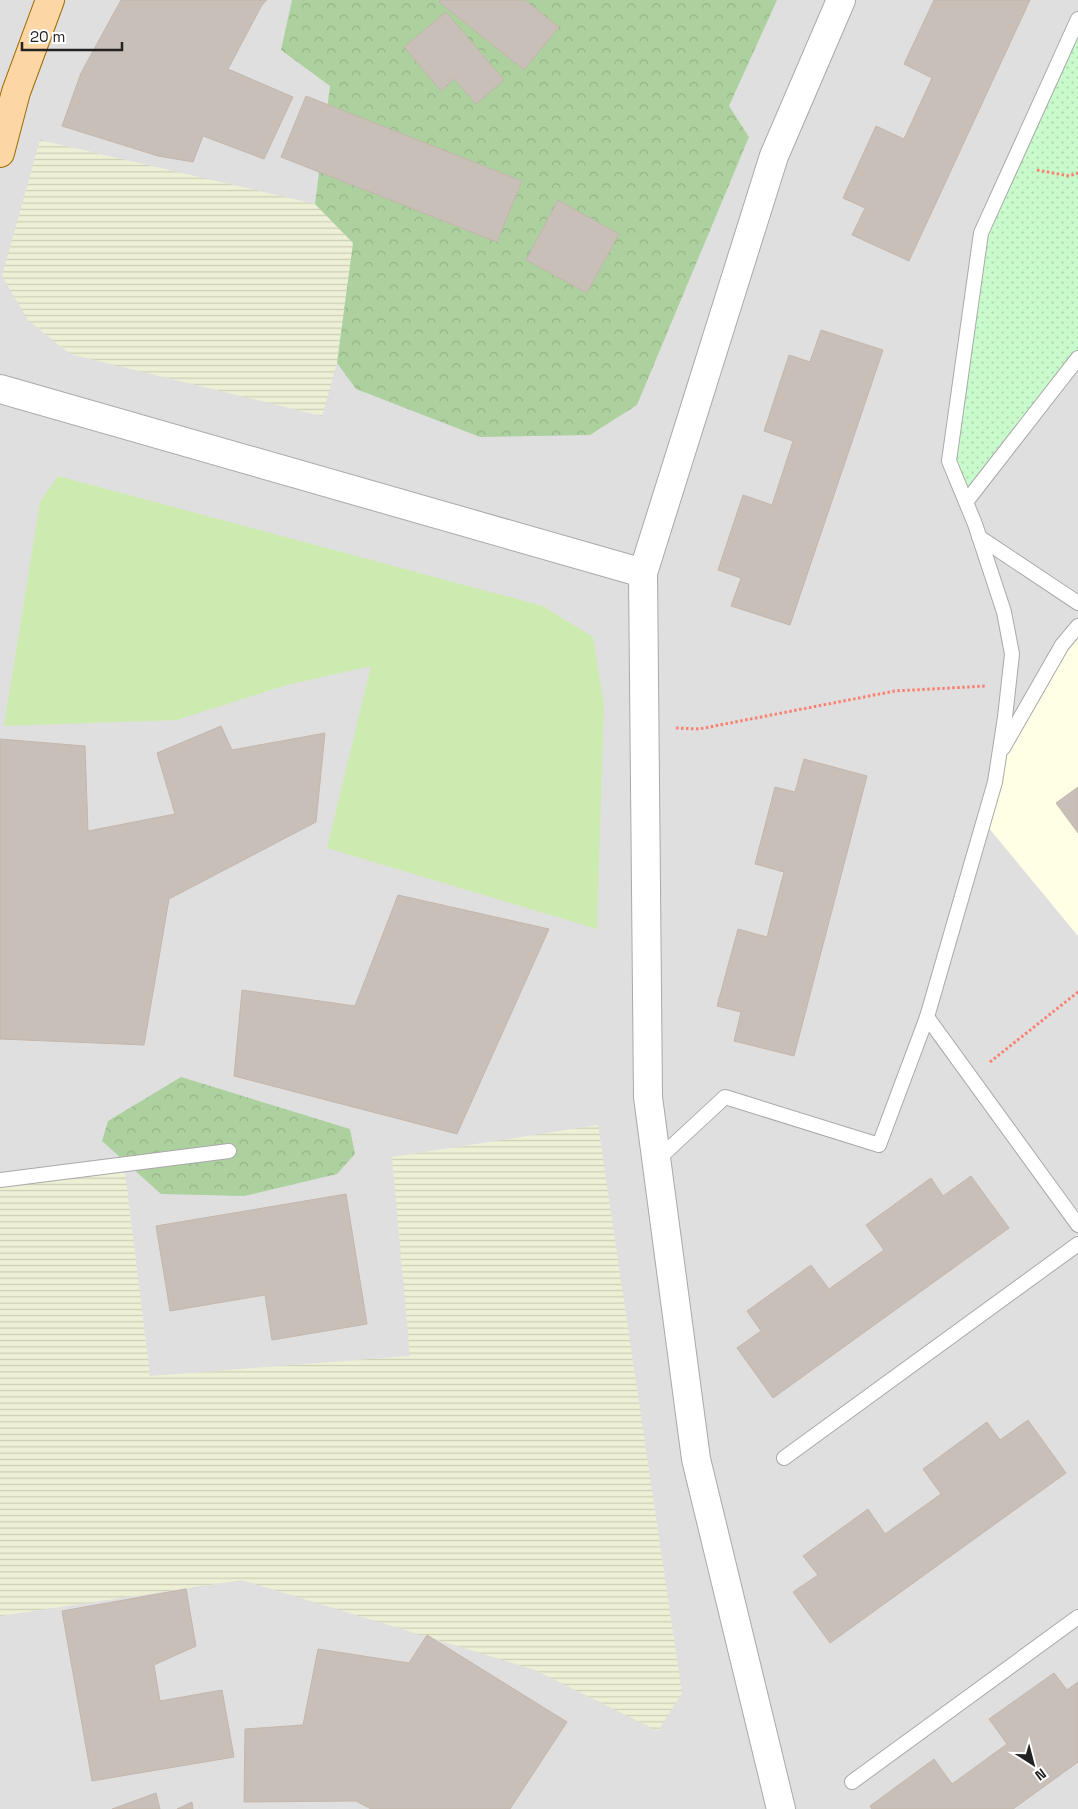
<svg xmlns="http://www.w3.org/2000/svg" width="1078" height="1809" font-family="'Space Grotesk',sans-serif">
	<defs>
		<pattern id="farmland-rules" width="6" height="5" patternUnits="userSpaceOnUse" patternTransform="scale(1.25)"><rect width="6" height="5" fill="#eef0d5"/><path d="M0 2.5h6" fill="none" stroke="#ccceb7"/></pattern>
		<pattern id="forest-crowns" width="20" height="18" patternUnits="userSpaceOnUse" patternTransform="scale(1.25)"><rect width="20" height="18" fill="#add19e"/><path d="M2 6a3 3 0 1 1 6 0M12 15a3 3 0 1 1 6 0" fill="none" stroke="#95b388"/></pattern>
		<pattern id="park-dots" width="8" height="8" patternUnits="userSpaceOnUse" patternTransform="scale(1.25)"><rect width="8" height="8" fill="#c8facc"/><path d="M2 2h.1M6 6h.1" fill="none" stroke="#acd6af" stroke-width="1.8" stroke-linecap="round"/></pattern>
	</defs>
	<rect width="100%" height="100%" fill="#f2efe9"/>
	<rect fill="#e0dfdf" x="0" y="0" width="1078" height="1809"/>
	<polygon fill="#ffffe5" points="1078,626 1078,936 983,821 998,756"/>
	<g fill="url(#farmland-rules)">
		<polygon points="40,140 315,204 353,243 337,363 322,416 70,354 28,320 2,276"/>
		<polygon points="598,1125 682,1693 658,1731 535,1670 242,1580 0,1616 0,1180 124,1164 150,1376 410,1356 392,1157"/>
	</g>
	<polygon fill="#cdebb0" points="58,476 543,606 593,637 604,705 597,929 327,848 371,666 287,685 177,720 4,726 40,502"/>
	<g fill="url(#forest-crowns)">
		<polygon points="292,0 777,0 729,106 749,137 637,405 590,435 480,437 356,389 337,363 353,243 315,204 330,86 281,50"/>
		<polygon points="181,1077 350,1129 355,1154 337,1174 244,1196 161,1194 102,1141 108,1121"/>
	</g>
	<polygon fill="url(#park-dots)" points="1078,19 1078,358 966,502 949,461 981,233"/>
	<g fill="#c7bfb8" stroke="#c4b6ab">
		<polygon points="121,0 267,0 262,5 228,69 293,97 264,159 203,136 193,162 158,156 62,126 81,73"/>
		<polygon points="440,0 525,0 559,27 524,70 439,2"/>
		<polygon points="934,0 1030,0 909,261 852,235 865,208 843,198 876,126 904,139 932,78 904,64"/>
		<polygon points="446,12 504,80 476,104 454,79 441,91 404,47"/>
		<polygon points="306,96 522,181 497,242 281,157"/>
		<polygon points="558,200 619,234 587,293 526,260"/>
		<polygon points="821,330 883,350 790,625 731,606 741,578 718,570 743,495 772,505 793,441 764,431 789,355 810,362"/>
		<polygon points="221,726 232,750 325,733 316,822 169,899 144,1045 0,1039 0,739 85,746 88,831 175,814 157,753"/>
		<polygon points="804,759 867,776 794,1056 734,1041 741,1012 717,1006 738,929 767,937 784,872 755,864 775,787 795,792"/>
		<polygon points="1078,787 1078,833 1056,803"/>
		<polygon points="398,895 549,929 457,1134 234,1076 242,990 355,1006"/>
		<polygon points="971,1176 1009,1228 773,1398 737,1348 761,1331 747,1311 811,1265 829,1289 884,1250 866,1225 931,1178 943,1196"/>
		<polygon points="346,1194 367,1324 272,1340 265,1295 170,1311 156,1226"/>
		<polygon points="1028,1420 1066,1473 830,1643 793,1592 818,1575 803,1556 868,1509 885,1534 941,1494 923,1469 987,1422 1000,1440"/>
		<polygon points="186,1589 196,1646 154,1665 160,1701 222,1690 234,1757 92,1781 62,1611"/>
		<polygon points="427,1635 567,1722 510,1809 371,1809 356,1801 244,1802 245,1729 303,1725 318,1649 409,1663"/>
		<polygon points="1054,1673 1067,1690 1078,1682 1078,1762 1013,1809 872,1809 870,1806 934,1759 952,1784 1007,1744 989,1719"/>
		<polygon points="156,1793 160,1809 112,1809"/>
		<polygon points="192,1802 193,1809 177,1809"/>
	</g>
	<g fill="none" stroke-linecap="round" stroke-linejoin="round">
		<g stroke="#a9a9a9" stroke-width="16">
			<g id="service">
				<polyline points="1078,19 981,233 949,461 975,524 1004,612 1012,654 1005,717 995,782 927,1017 1078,1225"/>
				<polyline points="966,502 1078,358"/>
				<polyline points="979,537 1078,603"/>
				<polyline points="1003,748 1062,645 1078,626"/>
				<polyline points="656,1161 725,1097 879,1145 927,1017"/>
				<polyline points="0,1180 229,1151"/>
				<polyline points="784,1458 1078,1244"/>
				<polyline points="852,1782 1078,1617"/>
			</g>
		</g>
		<g stroke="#a9a9a9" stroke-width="30">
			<g id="minor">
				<polyline points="0,389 643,573"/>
				<polyline points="781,1809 696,1459 648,1097 643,573 774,156 841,0"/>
			</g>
		</g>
		<g stroke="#a06b00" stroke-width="30">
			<polyline id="primary" points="0,153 16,92 50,0"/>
		</g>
		<g stroke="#fa8072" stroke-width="3" stroke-dasharray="2.5 2.5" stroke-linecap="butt">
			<polyline points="1037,170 1069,176 1078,173"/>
			<polyline points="676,728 699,729 895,691 986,686"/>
			<polyline points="990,1062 1078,992"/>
		</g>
		<use href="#service" stroke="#fff" stroke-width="14"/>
		<use href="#minor" stroke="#fff" stroke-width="28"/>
		<use href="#primary" stroke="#fcd6a4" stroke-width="28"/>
	</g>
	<g transform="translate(1033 1764) rotate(144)" stroke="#ffffff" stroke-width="4" paint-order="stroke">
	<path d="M0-4L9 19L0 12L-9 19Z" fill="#222222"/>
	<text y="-8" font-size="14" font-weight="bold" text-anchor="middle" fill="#222222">N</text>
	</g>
	<path d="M22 42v8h100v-8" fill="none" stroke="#222222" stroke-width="2.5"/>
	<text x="30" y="42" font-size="15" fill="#222222" stroke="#ffffff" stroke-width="4" paint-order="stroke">20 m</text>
</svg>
